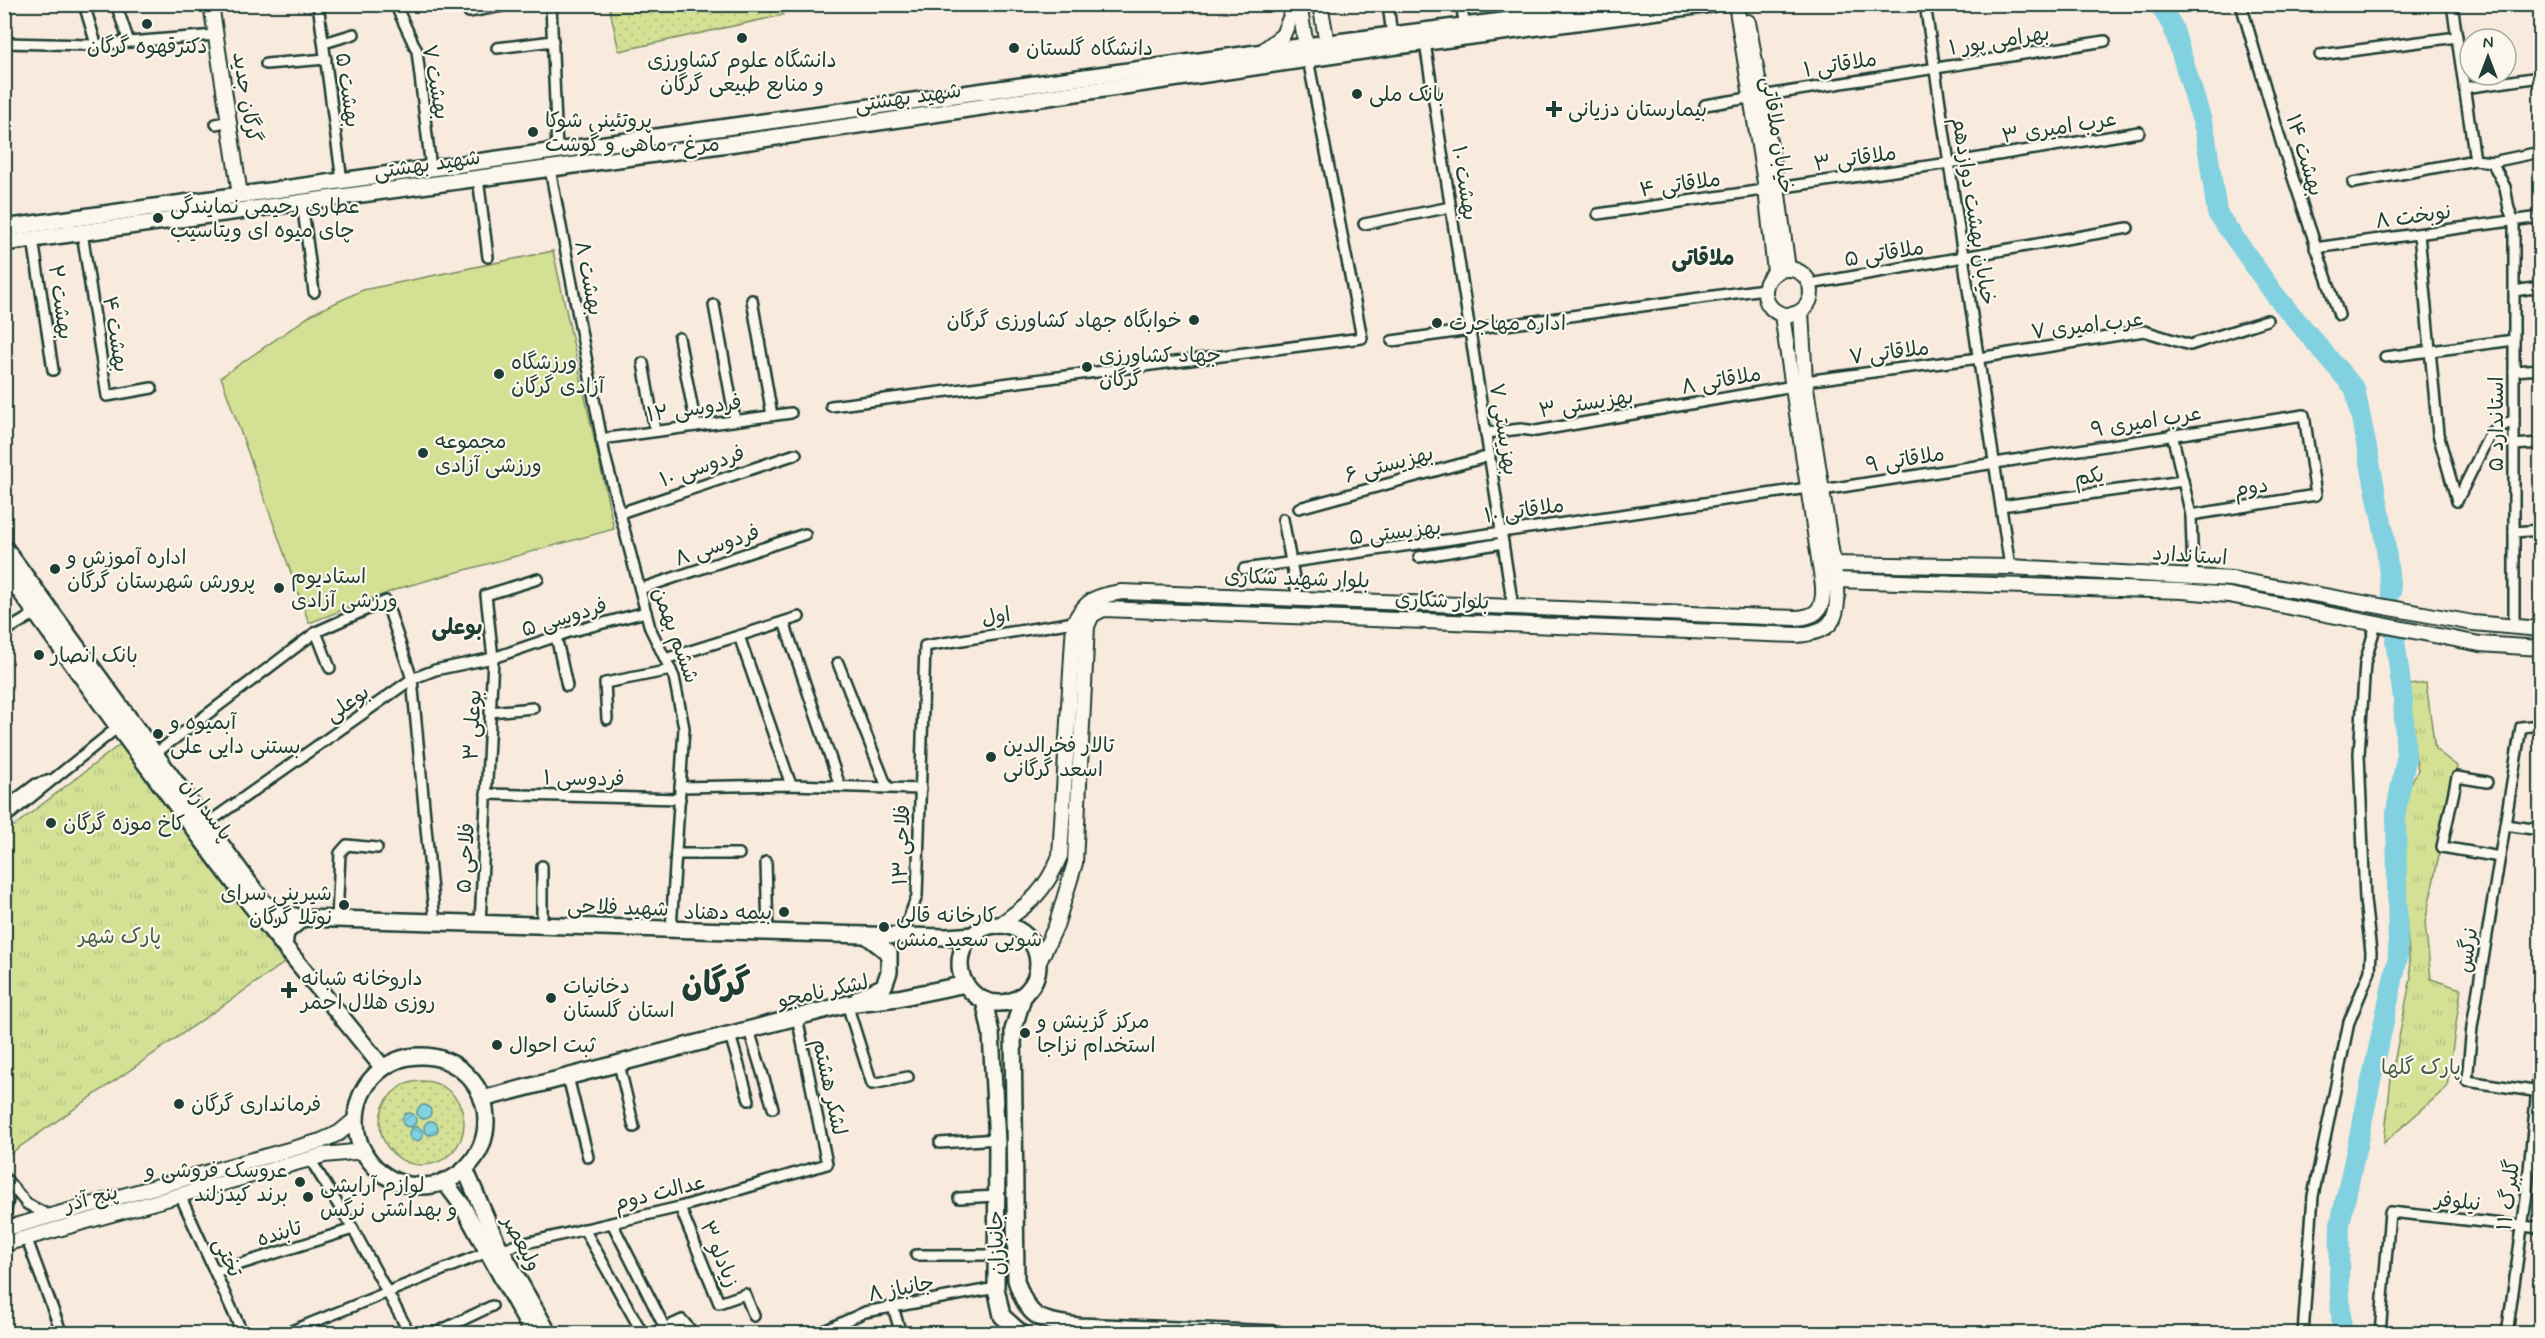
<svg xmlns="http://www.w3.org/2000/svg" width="2545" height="1338" font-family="Mynerve,'Playpen Sans Arabic',sans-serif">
	<defs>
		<pattern id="grass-dots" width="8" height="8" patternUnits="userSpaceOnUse" patternTransform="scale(1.5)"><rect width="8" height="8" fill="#d4e195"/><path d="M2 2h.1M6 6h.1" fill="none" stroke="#b6c281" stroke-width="1.8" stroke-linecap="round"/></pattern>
		<pattern id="park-tufts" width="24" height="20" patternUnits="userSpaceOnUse" patternTransform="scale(1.5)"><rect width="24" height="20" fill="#d4e195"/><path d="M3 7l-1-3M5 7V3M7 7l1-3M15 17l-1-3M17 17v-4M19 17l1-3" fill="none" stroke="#b6c281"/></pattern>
		<pattern id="water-waves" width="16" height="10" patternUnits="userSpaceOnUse" patternTransform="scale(1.5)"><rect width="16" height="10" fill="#82d1e0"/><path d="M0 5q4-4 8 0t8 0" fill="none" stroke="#70b4c1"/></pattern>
	</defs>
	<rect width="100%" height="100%" fill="#f8eadc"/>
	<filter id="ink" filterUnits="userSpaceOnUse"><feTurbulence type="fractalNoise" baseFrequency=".0167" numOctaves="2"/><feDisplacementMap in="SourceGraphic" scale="12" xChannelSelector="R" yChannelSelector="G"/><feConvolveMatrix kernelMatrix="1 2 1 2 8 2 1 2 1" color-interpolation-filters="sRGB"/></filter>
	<g filter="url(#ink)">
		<g fill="url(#grass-dots)" stroke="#7a8f64" stroke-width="1.5">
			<polygon points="609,5 781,5 783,15 619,51"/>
			<circle cx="422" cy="1123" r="42"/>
		</g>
		<g fill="url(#park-tufts)" stroke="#7a8f64" stroke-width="1.5">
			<polygon points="2426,683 2435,749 2457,766 2425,923 2431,979 2461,989 2447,1087 2384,1143 2391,1078 2411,977 2396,811 2418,770 2402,686"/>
			<polygon points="123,742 284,963 5,1157 5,833"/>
		</g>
		<polygon fill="#d4e195" stroke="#7a8f64" stroke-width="1.5" points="553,251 614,529 400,588 309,623 221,377 314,313 363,290"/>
		<g fill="url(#water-waves)" stroke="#5a969b" stroke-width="1.5">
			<circle cx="424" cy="1112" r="7"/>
			<circle cx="409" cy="1120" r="7"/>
			<circle cx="431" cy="1128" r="7"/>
			<circle cx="416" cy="1134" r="7"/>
		</g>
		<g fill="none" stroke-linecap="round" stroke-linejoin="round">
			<g stroke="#82d1e0" stroke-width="20">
				<polyline points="2159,4 2173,27 2205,131 2217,213 2275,295 2355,389 2384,532 2391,592"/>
				<polyline points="2342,1334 2339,1278 2340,1224 2398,957 2396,811 2406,759 2403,699 2395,640"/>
			</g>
			<g stroke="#1f3d34" stroke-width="14">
				<g id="minor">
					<polyline points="84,4 96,44"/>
					<polyline points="116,4 129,42"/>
					<polyline points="318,4 342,181"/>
					<polyline points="395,4 417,51 431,169"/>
					<polyline points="551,4 557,151"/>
					<polyline points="1388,4 1392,36"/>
					<polyline points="1461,4 1465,26"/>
					<polyline points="1925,4 2010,567"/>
					<polyline points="2241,4 2282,145 2339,315"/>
					<polyline points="2452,4 2475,160"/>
					<polyline points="469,12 513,4"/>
					<polyline points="4,43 92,45 216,35"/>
					<polyline points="324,43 354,34"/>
					<polyline points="1425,43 1513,607"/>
					<polyline points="497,48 553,41"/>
					<polyline points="2320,55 2457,37"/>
					<polyline points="266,64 326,59"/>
					<polyline points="2464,88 2540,77"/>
					<polyline points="1705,105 2105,41"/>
					<polyline points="216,124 229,121"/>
					<polyline points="2492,162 2540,152"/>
					<polyline points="550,169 605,456 650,628 674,677 684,728 671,929"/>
					<polyline points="478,178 488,257"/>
					<polyline points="2353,183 2475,160 2492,162 2505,187 2509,209 2514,221 2514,628"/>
					<polyline points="302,202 314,292"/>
					<polyline points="1598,214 1949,163 2139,132"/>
					<polyline points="1364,224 1451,207"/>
					<polyline points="82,232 107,396 152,388"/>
					<polyline points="2419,234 2438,434 2457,501"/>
					<polyline points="33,239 53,370"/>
					<polyline points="2315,248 2540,217"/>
					<polyline points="1810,284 2128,228"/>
					<polyline points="2514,291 2540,287"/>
					<polyline points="752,300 772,415"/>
					<polyline points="714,305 735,420"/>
					<polyline points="679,338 696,426"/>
					<polyline points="1392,341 1764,289"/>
					<polyline points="2385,357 2514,340"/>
					<polyline points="643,363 655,431"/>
					<polyline points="2514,371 2540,369"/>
					<polyline points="1805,381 1979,358 2144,331 2190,345 2267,320"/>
					<polyline points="831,406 1362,338 1308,59"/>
					<polyline points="1486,433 1521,429 1536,431 1793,386"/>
					<polyline points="2172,434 2191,515 2193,575"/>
					<polyline points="601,439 791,413"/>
					<polyline points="2514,445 2540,443"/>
					<polyline points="1822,490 2304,415 2316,495 2191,515"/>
					<polyline points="2457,501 2491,432 2514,420"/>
					<polyline points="2001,506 2183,481"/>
					<polyline points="1299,508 1490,456"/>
					<polyline points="620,513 796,454"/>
					<polyline points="1283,519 1298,599"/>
					<polyline points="2514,532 2540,530"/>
					<polyline points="1419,557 1503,543"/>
					<polyline points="1244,569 1808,488"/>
					<polyline points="640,589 805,534"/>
					<polyline points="784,622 840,786"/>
					<polyline points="4,632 36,613"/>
					<polyline points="316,632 330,668"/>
					<polyline points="556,636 567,686"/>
					<polyline points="739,636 791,785"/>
					<polyline points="665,659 799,617"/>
					<polyline points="838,663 887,787"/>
					<polyline points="490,712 533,708"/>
					<polyline points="607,719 605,683 671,670"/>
					<polyline points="2540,725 2521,727 2472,1027 2467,1081 2540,1092"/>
					<polyline points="156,753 316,632 386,601 412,679 435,923"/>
					<polyline points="2487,782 2457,777 2442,847 2500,857"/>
					<polyline points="680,787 791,785 921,789"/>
					<polyline points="486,794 680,799"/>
					<polyline points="4,808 36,784 51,780"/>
					<polyline points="4,819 118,727"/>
					<polyline points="205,825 412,679 435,670 493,658 569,632 646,612"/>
					<polyline points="2505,825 2540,830"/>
					<polyline points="676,854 739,854"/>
					<polyline points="766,862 768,932"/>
					<polyline points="542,866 542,926"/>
					<polyline points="337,919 340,853 347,845 377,848"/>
					<polyline points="480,924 493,658 486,595 538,579"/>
					<polyline points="902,936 917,896 925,646 1074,622"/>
					<polyline points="847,1004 872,1084 908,1077"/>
					<polyline points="749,1030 773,1108"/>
					<polyline points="730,1035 749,1100"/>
					<polyline points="619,1064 634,1127"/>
					<polyline points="568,1077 588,1157"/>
					<polyline points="940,1143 997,1139"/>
					<polyline points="310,1159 353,1229 410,1334"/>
					<polyline points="4,1177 27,1204 50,1216"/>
					<polyline points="4,1188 8,1199 4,1223"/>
					<polyline points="180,1195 243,1334"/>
					<polyline points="959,1198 997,1196"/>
					<polyline points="680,1207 719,1303 745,1294 754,1316"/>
					<polyline points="612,1223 665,1328"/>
					<polyline points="584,1229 643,1334"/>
					<polyline points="26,1237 62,1334"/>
					<polyline points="500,1249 680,1207 827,1164 797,1017"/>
					<polyline points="916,1255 996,1255"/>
					<polyline points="215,1272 353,1229"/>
					<polyline points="893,1307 901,1334"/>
					<polyline points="284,1334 487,1252"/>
					<polyline points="433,1334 492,1306"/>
					<polyline points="652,1334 682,1320 694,1334"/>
					<polyline points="817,1334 865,1312 996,1288"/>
					<polyline points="2303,1334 2313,1196 2349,1022 2370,971 2371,952 2365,900 2359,754 2365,663 2376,624"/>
					<polyline points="2380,1334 2390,1212 2540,1228"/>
					<polyline points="2507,1334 2526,1200 2540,1059"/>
				</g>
			</g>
			<g stroke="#1f3d34" stroke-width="18">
				<g id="secondary">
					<polyline points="211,4 240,195"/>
					<polyline points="1299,4 1306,46"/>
					<polyline points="1320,4 1327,43"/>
					<polyline points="1736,4 1766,189 1775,272"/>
					<polyline points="1748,22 1777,187 1788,269"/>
					<polyline points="1260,53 1283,35 1296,4"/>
					<circle cx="1788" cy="292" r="23"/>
					<polyline points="1833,564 2010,567 2232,579 2473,623 2540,629"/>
					<polyline points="1836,580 2182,591 2229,595 2480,644 2540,648"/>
					<path d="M 998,926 C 1030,903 1044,894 1060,856 L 1074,622 C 1087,599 1096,596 1122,592 L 1796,618 C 1818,617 1824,608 1823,586 L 1782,315"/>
					<path d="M 1038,964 L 1056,926 L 1075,863 L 1087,626 L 1092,615 L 1103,609 L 1797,635 C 1830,632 1839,622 1837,588 L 1805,381 L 1801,312"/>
					<polyline points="4,1229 321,1141 339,1133 356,1119"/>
					<polyline points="4,1244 324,1155 364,1151"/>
				</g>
			</g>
			<g stroke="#1f3d34" stroke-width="20">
				<g id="primary">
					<polyline points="4,228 1306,46 1635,4"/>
					<polyline points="4,243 750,141 1397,46 1711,4"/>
					<polyline points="4,547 263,902 278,912 303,918 866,935 946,937 975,935"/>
					<polyline points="4,569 118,727 250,904 383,1068"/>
					<circle cx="999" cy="964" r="39"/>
					<polyline points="284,946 286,932 303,918"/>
					<path d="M 1024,994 L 1013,1030 L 1016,1280 C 1029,1320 1038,1320 1078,1326 L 1277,1334"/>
					<polyline points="858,999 884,986 889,972 889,953 866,935"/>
					<polyline points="984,1000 991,1033 997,1143 996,1288 1002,1316 1022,1334"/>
					<circle cx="421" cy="1121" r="65"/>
					<polyline points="482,1099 847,1004 898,998 966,984"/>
					<polyline points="465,1169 496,1241 549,1334"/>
					<polyline points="444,1181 462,1205 533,1334"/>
				</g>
			</g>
			<use href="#minor" stroke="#fbf7ec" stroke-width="9"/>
			<use href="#secondary" stroke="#fbf7ec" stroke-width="14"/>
			<use href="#primary" stroke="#fbf7ec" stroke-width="15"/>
		</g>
	</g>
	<g fill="#1f3d34" stroke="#fbf7ec" stroke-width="2">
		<circle cx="147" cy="24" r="6"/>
		<circle cx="742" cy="38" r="6"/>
		<circle cx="1014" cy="48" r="6"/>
		<circle cx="1357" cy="94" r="6"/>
		<path d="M1551 100h6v6h6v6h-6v6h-6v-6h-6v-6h6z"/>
		<circle cx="533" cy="132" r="6"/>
		<circle cx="158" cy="218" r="6"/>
		<circle cx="1194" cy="320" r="6"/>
		<circle cx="1437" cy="323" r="6"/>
		<circle cx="1087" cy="367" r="6"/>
		<circle cx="499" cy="374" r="6"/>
		<circle cx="423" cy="453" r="6"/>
		<circle cx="55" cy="569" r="6"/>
		<circle cx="279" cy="588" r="6"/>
		<circle cx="39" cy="655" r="6"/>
		<circle cx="158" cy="734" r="6"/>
		<circle cx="991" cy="757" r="6"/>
		<circle cx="51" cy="823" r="6"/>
		<circle cx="344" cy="905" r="6"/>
		<circle cx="784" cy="912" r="6"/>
		<circle cx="884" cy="927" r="6"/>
		<path d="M286 981h6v6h6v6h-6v6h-6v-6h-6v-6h6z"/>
		<circle cx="551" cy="998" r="6"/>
		<circle cx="1025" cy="1033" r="6"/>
		<circle cx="497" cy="1045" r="6"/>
		<circle cx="179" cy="1104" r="6"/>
		<circle cx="300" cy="1182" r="6"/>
		<circle cx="308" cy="1197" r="6"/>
	</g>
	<g text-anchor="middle" stroke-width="4.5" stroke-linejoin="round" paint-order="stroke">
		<g font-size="21" fill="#1f3d34" stroke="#fbf7ec">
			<text transform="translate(1999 40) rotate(-9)" y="7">۱ بهرامی پور</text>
			<text transform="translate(1840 64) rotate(-9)" y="7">ملاقاتی ۱</text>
			<text transform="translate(436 82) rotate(80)" y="7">بهشت ۷</text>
			<text transform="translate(348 90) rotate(82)" y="7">بهشت ۵</text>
			<text transform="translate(247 97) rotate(81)" y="7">گرگان جدید</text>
			<text transform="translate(908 97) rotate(-8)" y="7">شهید بهشتی</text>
			<text transform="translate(2059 127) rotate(-9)" y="7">۳ عرب امیری</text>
			<text transform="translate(1778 135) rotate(81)" y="7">خیابان ملاقاتی</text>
			<text transform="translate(2305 155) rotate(73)" y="7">بهشت ۱۴</text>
			<text transform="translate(1855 158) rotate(-8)" y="7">ملاقاتی ۳</text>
			<text transform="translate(427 164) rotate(-8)" y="7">شهید بهشتی</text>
			<text transform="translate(1465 183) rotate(81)" y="7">بهشت ۱۰</text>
			<text transform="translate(1680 184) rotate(-8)" y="7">ملاقاتی ۴</text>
			<text transform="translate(1974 211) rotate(81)" y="7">خیابان بهشت دوازدهم</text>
			<text transform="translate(2413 216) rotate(-8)" y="7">۸ نوبخت</text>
			<text transform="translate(1884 253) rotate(-9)" y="7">ملاقاتی ۵</text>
			<text transform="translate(589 278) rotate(79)" y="7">۸ بهشت</text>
			<text transform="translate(61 302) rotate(82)" y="7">بهشت ۲</text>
			<text transform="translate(2087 325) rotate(-7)" y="7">۷ عرب امیری</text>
			<text transform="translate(116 334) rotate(81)" y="7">۴ بهشت</text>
			<text transform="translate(1889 352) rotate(-7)" y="7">۷ ملاقاتی</text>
			<text transform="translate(1721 380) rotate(-10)" y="7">ملاقاتی ۸</text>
			<text transform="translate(1586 403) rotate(-9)" y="7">۳ بهزیستی</text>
			<text transform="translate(694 408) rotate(-8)" y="7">۱۲ فردوسی</text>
			<text transform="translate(2146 421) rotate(-9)" y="7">۹ عرب امیری</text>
			<text transform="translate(2496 424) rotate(-90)" y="7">۵ استاندارد</text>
			<text transform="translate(1504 429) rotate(81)" y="7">۷ بهزیستی</text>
			<text transform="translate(1905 459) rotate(-9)" y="7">ملاقاتی ۹</text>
			<text transform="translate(1389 464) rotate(-15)" y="7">بهزیستی ۶</text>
			<text transform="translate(702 466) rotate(-19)" y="7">۱۰ فردوسی</text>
			<text transform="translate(2089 476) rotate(-8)" y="7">یکم</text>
			<text transform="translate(2251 487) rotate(-9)" y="7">دوم</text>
			<text transform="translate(1524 510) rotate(-8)" y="7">۱۰ ملاقاتی</text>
			<text transform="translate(1395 532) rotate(-7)" y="7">۵ بهزیستی</text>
			<text transform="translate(717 545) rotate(-19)" y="7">۸ فردوسی</text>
			<text transform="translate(2190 555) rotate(4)" y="7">استاندارد</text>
			<text transform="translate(1297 578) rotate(2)" y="7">بلوار شهید شکاری</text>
			<text transform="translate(1442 600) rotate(2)" y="7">بلوار شکاری</text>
			<text transform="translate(996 616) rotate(-9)" y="7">اول</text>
			<text transform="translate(564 617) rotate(-17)" y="7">۵ فردوسی</text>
			<text transform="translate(676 635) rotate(70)" y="7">ششم بهمن</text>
			<text transform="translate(347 703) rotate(-35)" y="7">بوعلی</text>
			<text transform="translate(472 725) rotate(-87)" y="7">۳ بوعلی</text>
			<text transform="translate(584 778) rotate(1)" y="7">۱ فردوسی</text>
			<text transform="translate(207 809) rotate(53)" y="7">پاسداران</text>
			<text transform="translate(901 845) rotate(-88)" y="7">۱۳ فلاحی</text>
			<text transform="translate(465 858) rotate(-87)" y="7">۵ فلاحی</text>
			<text transform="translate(618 907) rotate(2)" y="7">شهید فلاحی</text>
			<text transform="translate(2467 950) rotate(-81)" y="7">نرگس</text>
			<text transform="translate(823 991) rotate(-12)" y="7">لشکر نامجو</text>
			<text transform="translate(830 1087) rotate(78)" y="7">لشکر هشتم</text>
			<text transform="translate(660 1192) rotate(-14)" y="7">عدالت دوم</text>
			<text transform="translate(2508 1195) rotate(-83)" y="7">گلبرگ ۱۱</text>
			<text transform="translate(91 1198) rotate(-15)" y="7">پنج آذر</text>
			<text transform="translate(2458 1201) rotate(6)" y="7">نیلوفر</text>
			<text transform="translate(279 1233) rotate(-17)" y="7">تابنده</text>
			<text transform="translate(522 1243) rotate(62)" y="7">ولیعصر</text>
			<text transform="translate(996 1243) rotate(-92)" y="7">جانبازان</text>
			<text transform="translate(720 1254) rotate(67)" y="7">زیادلو ۳</text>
			<text transform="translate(228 1257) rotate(65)" y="7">تختی</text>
			<text transform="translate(901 1288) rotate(-11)" y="7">جانباز ۸</text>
		</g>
		<g font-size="21" fill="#1f3d34" stroke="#fbf7ec" text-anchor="start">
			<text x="147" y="53" text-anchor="middle">دکترقهوه گرگان</text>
			<text x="1026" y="55">دانشگاه گلستان</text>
			<text x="742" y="67" text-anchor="middle">دانشگاه علوم کشاورزی<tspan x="742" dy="24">و منابع طبیعی گرگان</tspan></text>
			<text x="1369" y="101">بانک ملی</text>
			<text x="1568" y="116">بیمارستان دزیانی</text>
			<text x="545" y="127">پروتئینی شوکا<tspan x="545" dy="24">مرغ‌ ، ماهی و گوشت</tspan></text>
			<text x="170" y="213">عطاری رحیمی نمایندگی<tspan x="170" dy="24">چای میوه ای ویتاسیب</tspan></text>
			<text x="1182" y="327" text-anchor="end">خوابگاه جهاد کشاورزی گرگان</text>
			<text x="1449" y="330">اداره مهاجرت</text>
			<text x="1099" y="362">جهاد کشاورزی<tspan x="1099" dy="24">گرگان</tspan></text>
			<text x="511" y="369">ورزشگاه<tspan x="511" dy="24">آزادی گرگان</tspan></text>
			<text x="435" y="448">مجموعه<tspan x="435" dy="24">ورزشی آزادی</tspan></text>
			<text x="67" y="564">اداره آموزش و<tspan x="67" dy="24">پرورش شهرستان گرگان</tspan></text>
			<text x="291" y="583">استادیوم<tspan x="291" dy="24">ورزشی آزادی</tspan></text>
			<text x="51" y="662">بانک انصار</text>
			<text x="170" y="729">آبمیوه و<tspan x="170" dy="24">بستنی دایی علی</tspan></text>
			<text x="1003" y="752">تالار فخرالدین<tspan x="1003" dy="24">اسعد گرگانی</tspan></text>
			<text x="63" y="830">کاخ موزه گرگان</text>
			<text x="332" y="900" text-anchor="end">شیرینی سرای<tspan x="332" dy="24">نوتلا گرگان</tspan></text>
			<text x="772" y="919" text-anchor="end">بیمه دهناد</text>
			<text x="896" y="922">کارخانه قالی<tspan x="896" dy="24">شویی سعید منش</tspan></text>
			<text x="301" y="985">داروخانه شبانه<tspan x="301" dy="24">روزی هلال احمر</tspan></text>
			<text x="563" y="993">دخانیات<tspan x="563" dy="24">استان گلستان</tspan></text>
			<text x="1037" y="1028">مرکز گزینش و<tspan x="1037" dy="24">استخدام نزاجا</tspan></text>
			<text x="509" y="1052">ثبت احوال</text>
			<text x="191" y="1111">فرمانداری گرگان</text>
			<text x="288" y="1177" text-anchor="end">عروسک فروشی و<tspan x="288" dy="24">برند کیدزلند</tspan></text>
			<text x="320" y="1192">لوازم آرایشی<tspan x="320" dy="24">و بهداشتی نرگس</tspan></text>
		</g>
		<g font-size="21" fill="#435e47" stroke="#fbf7ec">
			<text x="120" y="943">پارک شهر</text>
			<text x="2421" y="1074">پارک گلها</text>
		</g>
		<g font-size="22" font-weight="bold" fill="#1f3d34" stroke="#fbf7ec">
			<text x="1703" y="265">ملاقاتی</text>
			<text x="457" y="634">بوعلی</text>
		</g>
		<g font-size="33" font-weight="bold" fill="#1f3d34" stroke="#fbf7ec">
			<text x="716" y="995">گرگان</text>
		</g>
	</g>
	<rect width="2545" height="1338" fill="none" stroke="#fbf7ec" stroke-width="24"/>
	<rect x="12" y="12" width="2521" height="1314" fill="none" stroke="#1f3d34" stroke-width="2" filter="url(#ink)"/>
	<g transform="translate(2488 57)"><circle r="28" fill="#fbf7ec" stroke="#a3ada2" stroke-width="1.5"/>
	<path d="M0-4.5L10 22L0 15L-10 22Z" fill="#1f3d34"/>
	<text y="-9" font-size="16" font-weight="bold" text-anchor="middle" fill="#1f3d34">N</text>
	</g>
</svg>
